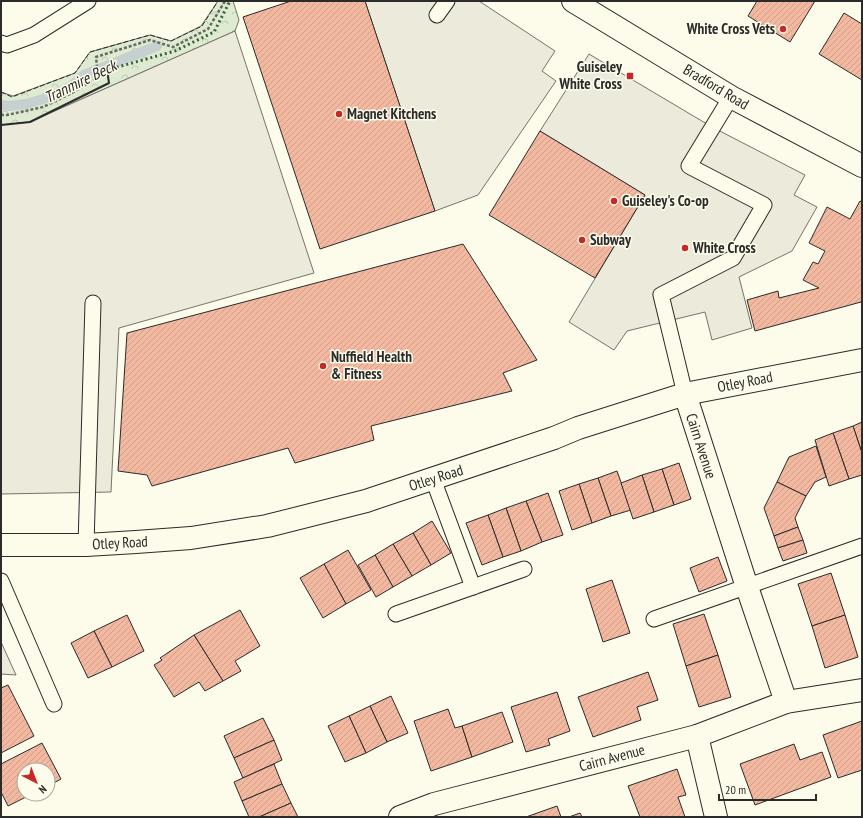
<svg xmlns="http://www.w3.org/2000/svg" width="863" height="818" font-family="'PT Sans Narrow',sans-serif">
	<defs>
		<pattern id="forest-crowns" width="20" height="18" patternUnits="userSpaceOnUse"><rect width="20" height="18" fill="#deebd1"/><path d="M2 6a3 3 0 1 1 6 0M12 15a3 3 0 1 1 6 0" fill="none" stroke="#bfcab4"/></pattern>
		<pattern id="building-hatch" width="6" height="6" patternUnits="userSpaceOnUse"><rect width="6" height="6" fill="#f2b8a0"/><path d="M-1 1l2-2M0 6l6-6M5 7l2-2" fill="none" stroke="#d09e8a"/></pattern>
	</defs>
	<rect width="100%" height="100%" fill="#fdfbea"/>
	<polygon fill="url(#forest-crowns)" stroke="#74746e" points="218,1 233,1 239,20 235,31 30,122 1,125 1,92 13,96 75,73 90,52 150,35 171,41 201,26"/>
	<g fill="#eceadb" stroke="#74746e">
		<polygon points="365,1 479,1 555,51 542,71 556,81 478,195 435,211"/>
		<polygon points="235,31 314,273 119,328 111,492 1,494 1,125 30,122"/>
		<polygon points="589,54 712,127 805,175 794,195 817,207 792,251 739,277 752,328 712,340 705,312 627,331 614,350 569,322 645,195 540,131"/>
		<polygon points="1,642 16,675 1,674"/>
	</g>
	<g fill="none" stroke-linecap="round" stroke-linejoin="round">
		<polyline stroke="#c7d0d0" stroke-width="10" points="1,105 9,106 26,104 50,97 70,87 84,75 157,46"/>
	</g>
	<g fill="url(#building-hatch)" stroke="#2b2b2b">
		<polygon points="291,1 365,1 435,211 320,249 243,17"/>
		<polygon points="757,1 815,1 790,42 748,16"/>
		<polygon points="844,13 862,24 862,80 819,54"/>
		<polygon points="540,131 645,195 595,278 489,215"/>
		<polygon points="860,201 862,202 862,300 861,302 755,331 747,300 778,291 779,298 819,288 803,280 813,262 818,264 825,251 809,243 827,207 850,219"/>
		<polygon points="463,244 537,360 503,373 512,391 371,426 374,440 295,463 288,448 152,486 147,475 118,471 127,333"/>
		<polygon points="862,422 862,453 853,426"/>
		<polygon points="853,426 862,453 862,475 849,479 833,433"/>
		<polygon points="833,433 849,479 829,486 815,440"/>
		<polygon points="816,446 826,477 815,482 806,496 777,482 789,457"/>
		<polygon points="679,463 691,499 674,505 662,469"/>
		<polygon points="662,469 674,505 654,512 642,475"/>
		<polygon points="617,471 631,510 611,516 598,478"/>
		<polygon points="642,475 654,512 633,519 621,483"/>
		<polygon points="598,478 611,516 592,523 579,484"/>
		<polygon points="777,482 806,496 795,518 798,527 774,536 764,508"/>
		<polygon points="579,484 592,523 572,530 559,491"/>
		<polygon points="548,493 563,535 542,542 526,501"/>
		<polygon points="526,501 542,542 521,551 506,508"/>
		<polygon points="506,508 521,551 503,557 488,515"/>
		<polygon points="488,515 503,557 482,565 466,523"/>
		<polygon points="432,521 451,553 431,565 413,533"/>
		<polygon points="798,527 803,540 778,548 774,536"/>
		<polygon points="413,533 431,565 412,576 393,544"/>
		<polygon points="803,540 807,553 783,561 778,548"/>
		<polygon points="393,544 412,576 393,587 375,555"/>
		<polygon points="348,550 371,590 346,604 324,564"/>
		<polygon points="375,555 393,587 376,597 358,565"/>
		<polygon points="718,557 727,581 699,592 690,568"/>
		<polygon points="324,564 346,604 323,618 300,578"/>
		<polygon points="831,573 845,615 812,626 798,584"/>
		<polygon points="612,580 630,633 603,642 586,589"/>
		<polygon points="240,610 260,646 235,661 241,671 223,681 194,635"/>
		<polygon points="704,614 718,655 686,666 673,624"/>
		<polygon points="127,615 144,651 112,667 94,631"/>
		<polygon points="845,615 858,657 825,668 812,626"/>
		<polygon points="94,631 112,667 88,678 71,643"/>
		<polygon points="194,635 223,681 205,691 199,682 174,697 154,665 162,660 160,658"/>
		<polygon points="718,655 731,697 699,707 686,666"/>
		<polygon points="648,672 658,700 637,707 641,720 593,737 578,697"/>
		<polygon points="8,685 34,736 1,753 1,688"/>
		<polygon points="557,692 570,731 548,739 550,745 526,752 511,707"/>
		<polygon points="391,696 408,733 387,742 370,706"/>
		<polygon points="370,706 387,742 366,753 349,716"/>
		<polygon points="448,709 455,728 462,726 472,757 431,771 414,721"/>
		<polygon points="502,712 513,742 472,757 462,726"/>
		<polygon points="349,716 366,753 345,762 328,726"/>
		<polygon points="263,718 274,740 234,758 224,736"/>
		<polygon points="862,721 862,770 838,778 823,735"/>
		<polygon points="274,740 282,760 243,778 234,758"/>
		<polygon points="42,743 61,779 48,786 48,770 24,770 24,794 32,794 8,806 1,792 1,764"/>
		<polygon points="794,744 800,760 822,752 831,777 755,805 740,764"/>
		<polygon points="274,764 282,784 242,801 234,782"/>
		<polygon points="677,769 686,795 678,797 685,817 640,817 628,786"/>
		<polygon points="282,784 291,803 259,817 249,817 242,801"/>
		<polygon points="291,803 298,817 259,817"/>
		<polygon points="557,806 561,817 526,817"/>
		<polygon points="580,813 582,817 569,817"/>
	</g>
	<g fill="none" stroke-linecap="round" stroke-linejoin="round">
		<g stroke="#2b2b2b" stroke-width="17">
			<g id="service">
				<polyline points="437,15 447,1"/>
				<polyline points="1,43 7,45 34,35 88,1"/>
				<polyline points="685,394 661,295 733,258 764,205 689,166 731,97"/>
				<polyline points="433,479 473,587"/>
				<polyline points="86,545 93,303"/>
				<polyline points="1,581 54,704"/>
				<polyline points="396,614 524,569"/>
				<polyline points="654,619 862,546"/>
			</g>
		</g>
		<g stroke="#2b2b2b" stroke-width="24">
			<g id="minor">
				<polyline points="685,394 747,587 786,702"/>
				<polyline points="697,736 716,817"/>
				<polyline points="400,817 434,804 697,736 786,702 862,690"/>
			</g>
		</g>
		<g stroke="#2b2b2b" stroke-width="24">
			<g id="primary">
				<polyline points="573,1 731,97 862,166"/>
				<polyline points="1,545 86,545 136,542 191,538 267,526 366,501 554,438 578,428 685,394 862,360"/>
			</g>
		</g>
		<polyline stroke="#6a6964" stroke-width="2.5" stroke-dasharray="3 2" stroke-linecap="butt" points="1,115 7,115 43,107 72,93 98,77 96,57 150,40 173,47 208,29 225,1"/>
		<use href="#service" stroke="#fdfbea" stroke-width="15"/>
		<use href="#minor" stroke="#fdfbea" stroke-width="22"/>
		<use href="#primary" stroke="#fdfbea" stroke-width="22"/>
		<polyline stroke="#34623c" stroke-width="3" stroke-dasharray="2 3" stroke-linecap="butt" points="107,70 175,51 214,32 230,1"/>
		<polyline stroke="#2b2b2b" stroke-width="1" stroke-dasharray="5 2" stroke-linecap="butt" points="1,92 12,97 75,73 90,52 150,35 171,41 202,26 218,1"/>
		<polyline stroke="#2b2b2b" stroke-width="2" points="1,125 30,122 109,83 107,70"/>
	</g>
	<g fill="#c62828" stroke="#fdfbea" stroke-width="1.5">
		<circle cx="783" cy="29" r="4"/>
		<rect x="626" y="72" width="8" height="8" rx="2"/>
		<circle cx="339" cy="114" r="4"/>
		<circle cx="614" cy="201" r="4"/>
		<circle cx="582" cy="240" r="4"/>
		<circle cx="685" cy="248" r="4"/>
		<circle cx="323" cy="366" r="4"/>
	</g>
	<g text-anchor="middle" stroke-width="3" stroke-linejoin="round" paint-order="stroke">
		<g font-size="15" font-weight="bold" fill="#2b2b2b" stroke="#fdfbea" text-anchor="start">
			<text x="775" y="34" text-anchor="end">White Cross Vets</text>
			<text x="622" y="72" text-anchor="end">Guiseley<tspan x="622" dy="17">White Cross</tspan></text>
			<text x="347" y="119">Magnet Kitchens</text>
			<text x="622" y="206">Guiseley's Co-op</text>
			<text x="590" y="245">Subway</text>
			<text x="693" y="253">White Cross</text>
			<text x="331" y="362">Nuffield Health<tspan x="331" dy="17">&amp; Fitness</tspan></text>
		</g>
		<g font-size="15" fill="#2b2b2b" stroke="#fdfbea">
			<text transform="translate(716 87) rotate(31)" y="5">Bradford Road</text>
			<text transform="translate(745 382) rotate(-11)" y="5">Otley Road</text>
			<text transform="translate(701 446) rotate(72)" y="5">Cairn Avenue</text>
			<text transform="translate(436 478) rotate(-18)" y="5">Otley Road</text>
			<text transform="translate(120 543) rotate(-3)" y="5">Otley Road</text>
			<text transform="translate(612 758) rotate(-15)" y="5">Cairn Avenue</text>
		</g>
		<g font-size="16" font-style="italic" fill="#2b2b2b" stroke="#fdfbea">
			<text transform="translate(80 81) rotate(-26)" y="6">Tranmire Beck</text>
		</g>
	</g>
	<rect width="863" height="818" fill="none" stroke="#2b2b2b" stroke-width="4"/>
	<g transform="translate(36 782) rotate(138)"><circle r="19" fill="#fdfbea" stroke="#a9a89e"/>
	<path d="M0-3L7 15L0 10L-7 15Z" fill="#c62828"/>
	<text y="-6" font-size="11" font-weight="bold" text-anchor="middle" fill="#2b2b2b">N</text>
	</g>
	<path d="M719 794v6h97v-6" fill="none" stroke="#2b2b2b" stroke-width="2"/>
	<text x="725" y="794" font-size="12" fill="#2b2b2b" stroke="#fdfbea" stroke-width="3" paint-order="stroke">20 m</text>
</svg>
